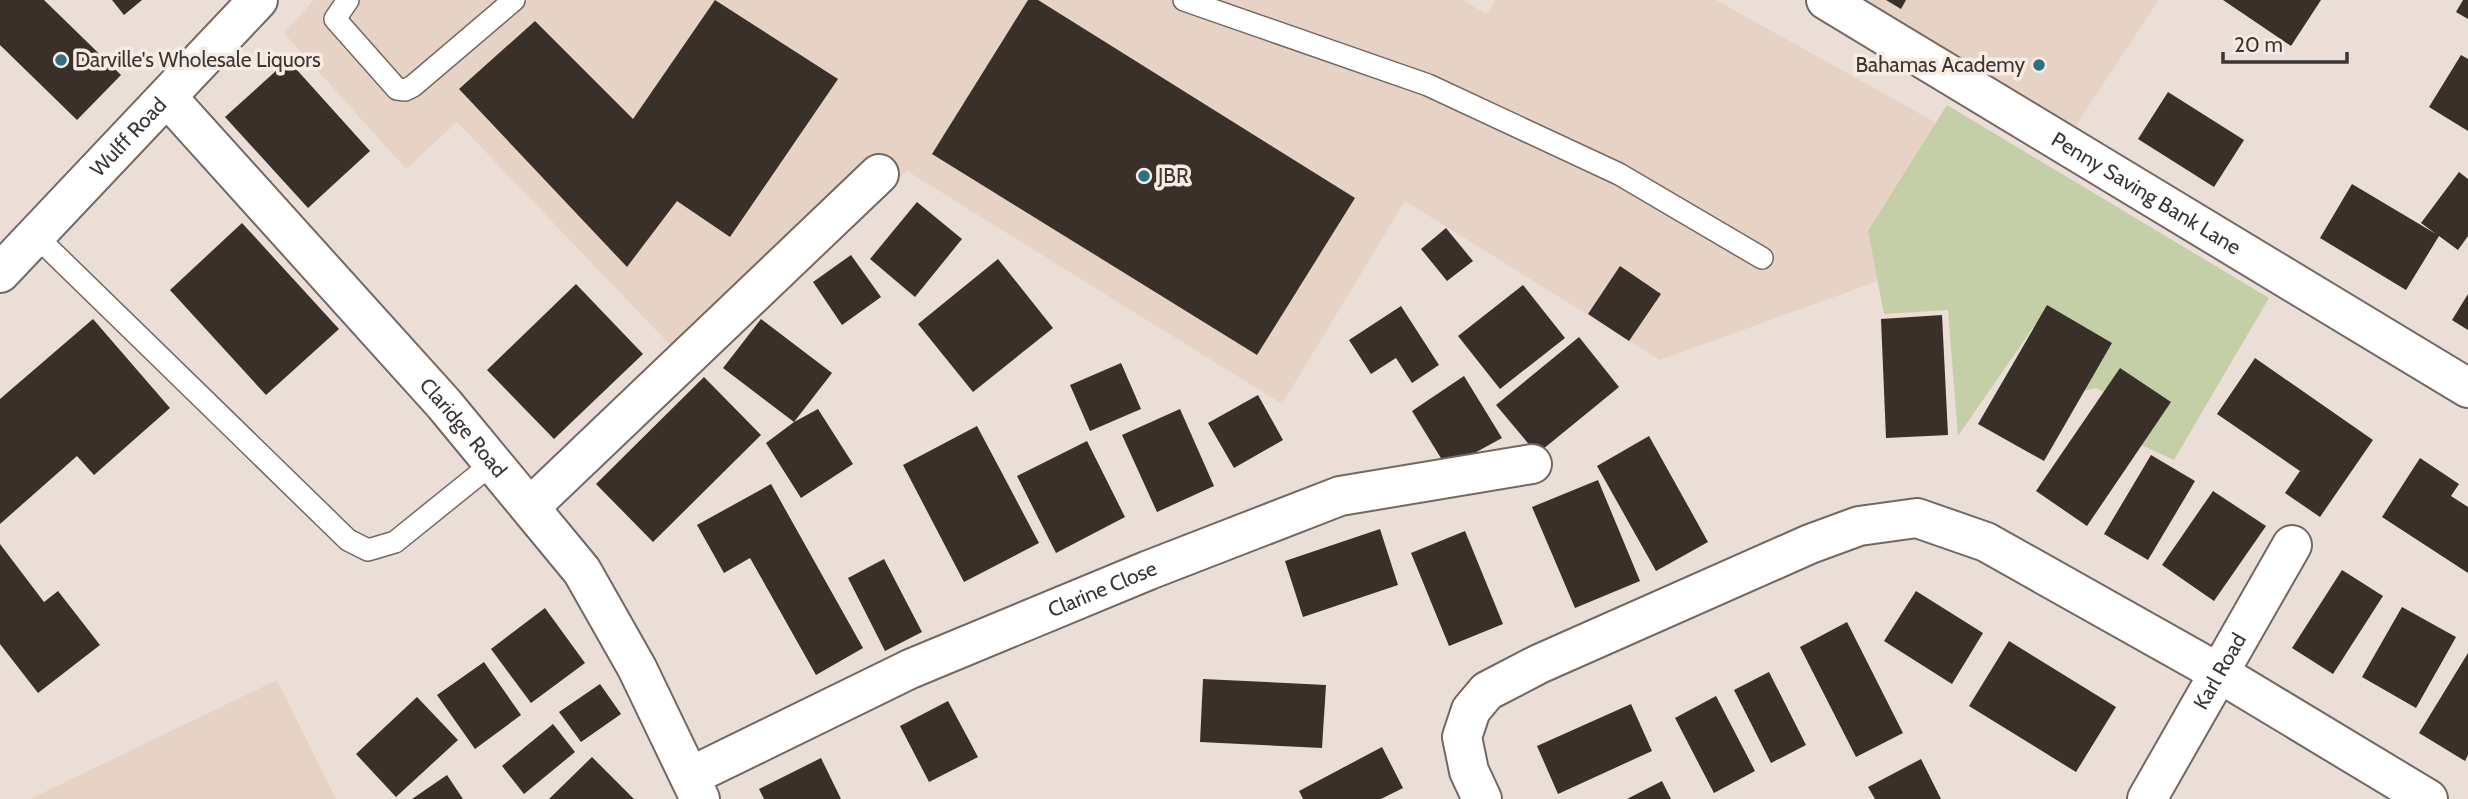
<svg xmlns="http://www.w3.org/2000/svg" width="2468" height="799" font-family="Cabin,sans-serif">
	<rect width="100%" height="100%" fill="#ebded6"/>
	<g fill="#e6d3c6">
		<polygon points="314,0 1463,0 1486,14 1496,0 1716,0 1942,126 1900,273 1660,360 1405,201 1282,404 907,171 693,369 457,122 406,169 284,33"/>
		<polygon points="1853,0 2159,0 2072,131"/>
		<polygon points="277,680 336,799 30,799"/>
	</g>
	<polygon fill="#c4cfa7" points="1947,105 2269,298 2174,460 2133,441 2127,404 2096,388 2062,396 2037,322 1958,436 1948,310 1884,314 1868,231"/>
	<g fill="#393029">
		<polygon points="0,0 44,0 121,75 77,120 0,45"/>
		<polygon points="112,0 142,0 124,15"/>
		<polygon points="715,0 838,79 730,237 677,201 627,267 459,89 535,21 633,119"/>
		<polygon points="1028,0 1038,0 1355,198 1257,355 932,154"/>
		<polygon points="1886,0 1906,0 1901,9"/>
		<polygon points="2223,0 2321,0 2291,46"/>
		<polygon points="2463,0 2468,0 2468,19 2456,12"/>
		<polygon points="2461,55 2468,59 2468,131 2429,107"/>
		<polygon points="288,60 370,151 308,208 225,117"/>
		<polygon points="2168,92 2244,140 2214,187 2138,139"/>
		<polygon points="2459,172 2468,179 2468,236 2458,250 2439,236 2406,290 2320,238 2352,184 2436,234 2421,223"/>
		<polygon points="917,202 962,239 915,297 870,259"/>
		<polygon points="242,223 339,329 266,395 170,290"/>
		<polygon points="1446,228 1473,261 1447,281 1421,249"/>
		<polygon points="851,255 881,297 842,325 813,282"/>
		<polygon points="998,259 1053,328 973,392 918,324"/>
		<polygon points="1620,266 1661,294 1629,341 1588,314"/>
		<polygon points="576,284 643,354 554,439 487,370"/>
		<polygon points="1523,285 1565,338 1500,389 1458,336"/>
		<polygon points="2468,294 2468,330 2452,320"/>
		<polygon points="2047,305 2112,343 2044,461 1978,424"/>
		<polygon points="1401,306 1439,365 1412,383 1396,358 1371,374 1349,340"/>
		<polygon points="1942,315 1948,435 1886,438 1881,319"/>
		<polygon points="93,319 170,408 94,475 77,456 0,524 0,399"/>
		<polygon points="761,319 832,373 794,422 818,409 853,464 801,498 766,443 794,422 723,368"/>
		<polygon points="1579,337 1619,387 1537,454 1496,405"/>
		<polygon points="2255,358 2373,440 2320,517 2285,493 2300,471 2217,414"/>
		<polygon points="1121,363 1141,409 1090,431 1070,385"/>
		<polygon points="2120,368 2171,402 2087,526 2036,491"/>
		<polygon points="1464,376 1502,438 1447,468 1412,411"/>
		<polygon points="704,377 761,435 653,542 596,484"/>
		<polygon points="1258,395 1283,440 1234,468 1208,423"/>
		<polygon points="1180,409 1214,486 1157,512 1122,435"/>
		<polygon points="977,426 1039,543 964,582 903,465"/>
		<polygon points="1649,436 1708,542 1656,571 1597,466"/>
		<polygon points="1087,441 1125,517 1056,553 1017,476"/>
		<polygon points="2151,455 2195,481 2148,560 2104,534"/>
		<polygon points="2420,458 2459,484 2451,496 2468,507 2468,573 2382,517"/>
		<polygon points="1598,480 1640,581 1575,608 1532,507"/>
		<polygon points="771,484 863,648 816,675 750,558 724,573 697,525"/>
		<polygon points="2213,491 2266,526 2214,601 2162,565"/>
		<polygon points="1380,529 1398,585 1303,617 1285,561"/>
		<polygon points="1465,531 1503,624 1449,646 1411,553"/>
		<polygon points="0,544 44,602 58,591 100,645 38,693 0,644"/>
		<polygon points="884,559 922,632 885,651 848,578"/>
		<polygon points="2342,570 2383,596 2333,674 2292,648"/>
		<polygon points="1916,591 1983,633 1952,684 1884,641"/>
		<polygon points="2402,607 2456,637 2416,708 2362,677"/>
		<polygon points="545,608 585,663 531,703 491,649"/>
		<polygon points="1847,622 1903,733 1856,757 1800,647"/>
		<polygon points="2009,641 2116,707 2076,772 1969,706"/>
		<polygon points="2468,653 2468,755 2465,761 2419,733"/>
		<polygon points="484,662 521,715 475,749 437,695"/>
		<polygon points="1769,672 1806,745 1771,763 1734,690"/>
		<polygon points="1203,679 1326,685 1322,748 1200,742"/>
		<polygon points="600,684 621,714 581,742 559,712"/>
		<polygon points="1716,696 1755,771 1714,793 1675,718"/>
		<polygon points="417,697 458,740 396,797 356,754"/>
		<polygon points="948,701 978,757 929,782 900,726"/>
		<polygon points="1631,704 1652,751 1558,794 1537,746"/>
		<polygon points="553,724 575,752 524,794 502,766"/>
		<polygon points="1382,747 1403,788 1381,799 1303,799 1299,791"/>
		<polygon points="592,757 634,799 549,799"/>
		<polygon points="821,758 841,799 764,799 759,789"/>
		<polygon points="1921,759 1941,799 1875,799 1868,787"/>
		<polygon points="447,775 463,799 412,799"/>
		<polygon points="1662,781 1671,799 1627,799"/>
	</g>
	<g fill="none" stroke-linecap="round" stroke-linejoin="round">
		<g stroke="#736861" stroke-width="24">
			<g id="lane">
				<polyline points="348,0 335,19 397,89 405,90 413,86 514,0"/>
				<polyline points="1184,0 1428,85 1619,174 1762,258"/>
				<polyline points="36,236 348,540 368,550 395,542 493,463"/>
			</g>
		</g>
		<g stroke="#736861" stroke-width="42">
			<g id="street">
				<path id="s1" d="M 1826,0 L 2468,388"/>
				<polyline points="530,507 879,174"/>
				<path id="s2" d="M 691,776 L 910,669 L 1149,570 L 1340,496 L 1532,464"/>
				<polyline points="1482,799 1469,771 1462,737 1471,710 1487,691 1539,664 1810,544 1859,526 1917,518 1986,542 2219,673 2428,799"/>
				<path id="s3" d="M 2147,799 L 2292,545"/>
			</g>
		</g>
		<g stroke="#736861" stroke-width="42">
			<g id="secondary">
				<path id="s4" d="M 167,97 L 444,404 L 582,571 L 637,668 L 700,799"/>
			</g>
		</g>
		<g stroke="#736861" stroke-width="42">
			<g id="primary">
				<path id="s5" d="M 0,273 L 258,0"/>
			</g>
		</g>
		<use href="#lane" stroke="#fff" stroke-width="21"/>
		<use href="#street" stroke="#fff" stroke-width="38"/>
		<use href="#secondary" stroke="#fff" stroke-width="38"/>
		<use href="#primary" stroke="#fff" stroke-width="38"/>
	</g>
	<g fill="#2f7083" stroke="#f8ebe3" stroke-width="2.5">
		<circle cx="61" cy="60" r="7"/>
		<circle cx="2039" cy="65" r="7"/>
		<circle cx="1144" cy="176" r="7"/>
	</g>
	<g text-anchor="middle" stroke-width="7" stroke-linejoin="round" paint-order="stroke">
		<g font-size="21" fill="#3b3633" stroke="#f8ebe3" text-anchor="start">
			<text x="75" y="67">Darville's Wholesale Liquors</text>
			<text x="2025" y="72" text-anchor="end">Bahamas Academy</text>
			<text x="1158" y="183">JBR</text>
		</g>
		<g font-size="21" fill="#3b3633" stroke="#f8ebe3">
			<text dy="7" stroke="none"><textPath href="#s5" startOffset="187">Wulff Road</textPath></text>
			<text dy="7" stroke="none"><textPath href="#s1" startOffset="374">Penny Saving Bank Lane</textPath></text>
			<text dy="7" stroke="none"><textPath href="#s4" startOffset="444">Claridge Road</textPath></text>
			<text dy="7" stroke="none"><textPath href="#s2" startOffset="452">Clarine Close</textPath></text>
			<text dy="7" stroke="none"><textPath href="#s3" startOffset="147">Karl Road</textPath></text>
		</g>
	</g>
	<path d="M2223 52v10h124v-10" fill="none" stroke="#3b3633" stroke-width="3.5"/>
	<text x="2234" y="52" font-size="21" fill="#3b3633" stroke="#f8ebe3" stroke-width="5" paint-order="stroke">20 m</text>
</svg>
